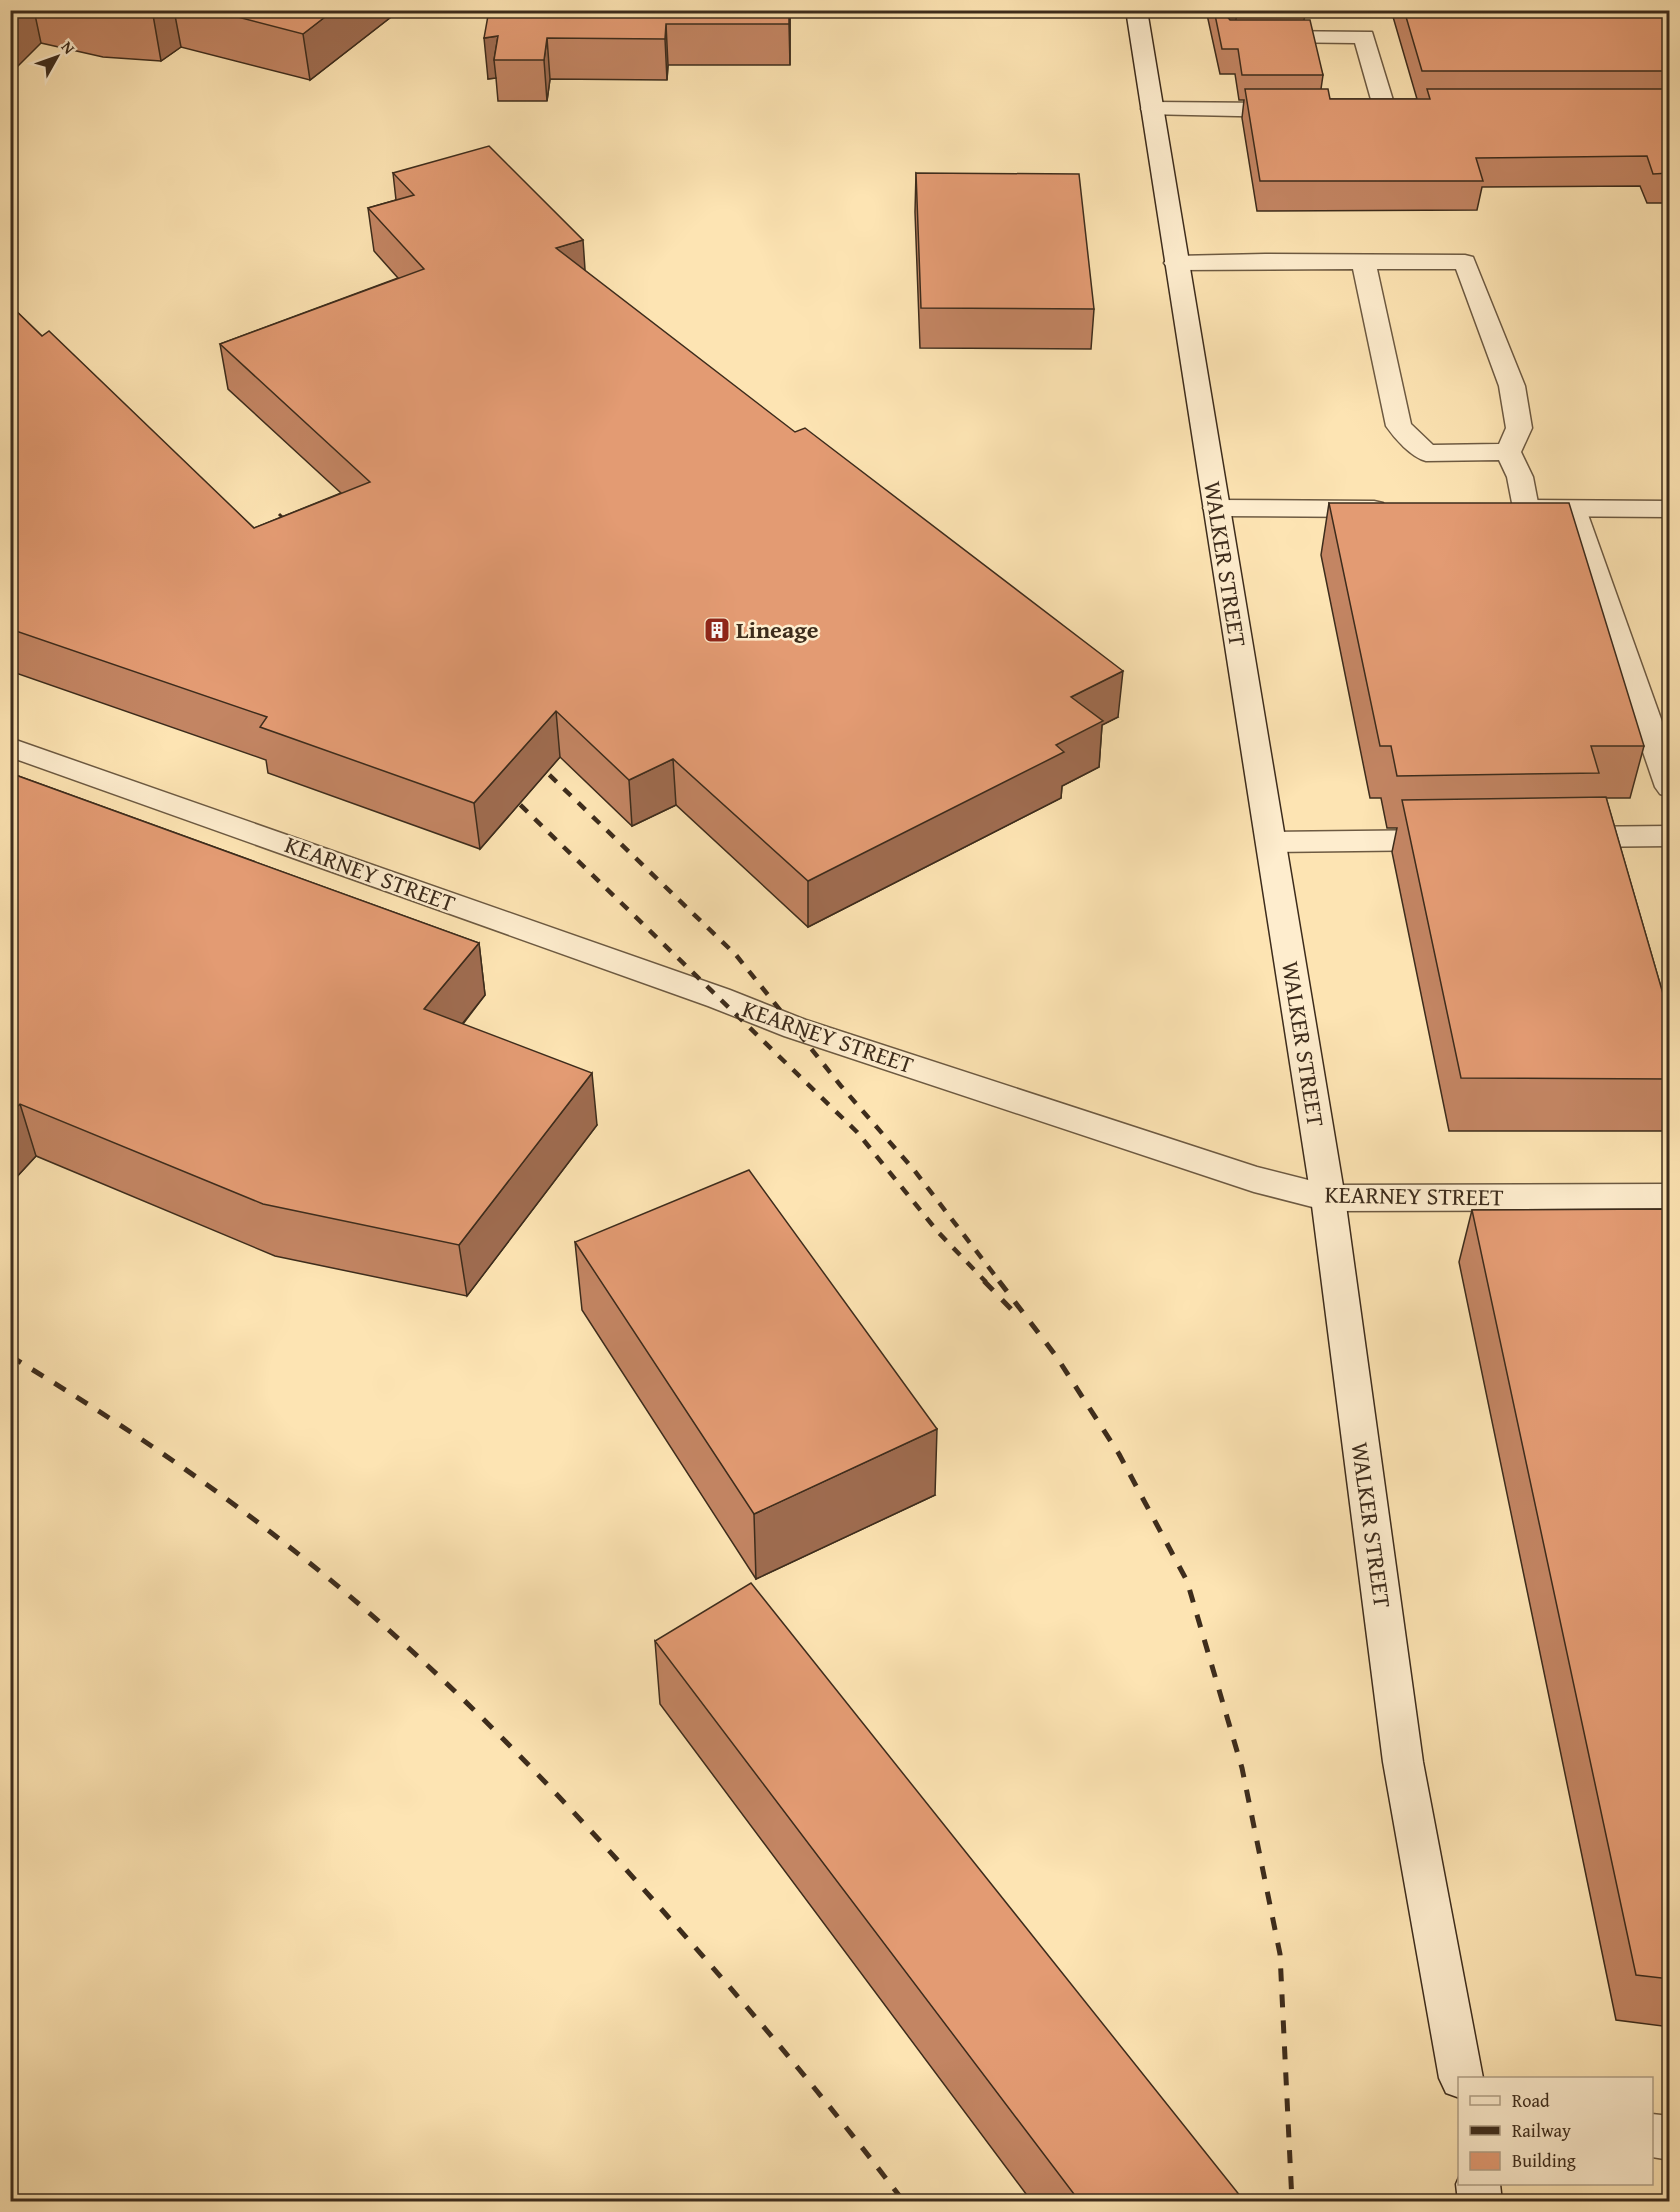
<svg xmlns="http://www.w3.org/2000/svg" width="1680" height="2212" font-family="'Gentium Book Plus',serif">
	<rect width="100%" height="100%" fill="#fde4b3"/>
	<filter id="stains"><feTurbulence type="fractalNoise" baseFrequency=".00333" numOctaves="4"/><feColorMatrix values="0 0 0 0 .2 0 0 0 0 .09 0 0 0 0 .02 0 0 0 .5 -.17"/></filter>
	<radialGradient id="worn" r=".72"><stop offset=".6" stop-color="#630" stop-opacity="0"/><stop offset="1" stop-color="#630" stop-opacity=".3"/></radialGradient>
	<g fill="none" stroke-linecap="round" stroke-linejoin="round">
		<g stroke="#6d5a42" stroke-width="3">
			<g id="service">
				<polygon points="1269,31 1372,32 1396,110 1393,115 1385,117 1377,115 1374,110 1355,43 1261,42 1258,37 1261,32"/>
				<path d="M 1265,254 L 1465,255 L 1473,257 L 1525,386 L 1532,428 L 1521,452 L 1533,477 L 1539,508 L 1535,514 L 1526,516 L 1517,514 L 1513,508 L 1507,477 L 1499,460 L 1426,461 C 1411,457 1395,439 1386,426 L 1353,269 L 1176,270 L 1168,268 L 1164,263 L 1168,258 L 1176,256 ZM 1377,269 L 1456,269 L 1499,386 L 1506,428 L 1499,444 L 1433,445 L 1411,424 Z"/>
				<polygon points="1573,501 1582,503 1586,509 1670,744 1670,797 1660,794 1655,787 1560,509 1564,503"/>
				<polygon points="1670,826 1670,846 1572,847 1561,844 1557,837 1561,830 1572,827"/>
				<polygon points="1440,830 1451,833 1455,840 1451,847 1440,850 1271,852 1260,849 1256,842 1260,835 1271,832"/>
			</g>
		</g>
		<g stroke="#6d5a42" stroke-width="3">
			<g id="minor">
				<polygon points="1152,102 1287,103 1295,105 1298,110 1295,115 1287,117 1144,114 1141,109 1144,104"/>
				<polygon points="1216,500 1374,501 1383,503 1387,509 1383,515 1374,517 1216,516 1207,514 1203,508 1207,502"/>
				<polygon points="1527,500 1670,501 1670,517 1527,516 1518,514 1514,508 1518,502"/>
				<polygon points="10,738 730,990 806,1020 1257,1167 1328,1185 1670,1184 1670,1210 1328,1211 1254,1192 784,1036 708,1006 10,757"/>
				<polygon points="1652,2114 1670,2116 1670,2160 1652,2157"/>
			</g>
		</g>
		<g stroke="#3d2c1c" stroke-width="3">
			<g id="secondary">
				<polygon points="1126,10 1147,10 1345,1198 1423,1762 1483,2078 1460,2078 1460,2098 1446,2093 1439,2078 1383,1762 1311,1198"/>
				<polygon points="1460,2175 1460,2184 1500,2184 1502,2202 1458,2202 1456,2184"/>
			</g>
		</g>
		<use href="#service" fill="#feedce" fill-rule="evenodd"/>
		<use href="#minor" fill="#feedce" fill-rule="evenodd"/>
		<use href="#secondary" fill="#feedce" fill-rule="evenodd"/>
		<polyline stroke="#3d2c1c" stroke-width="3" stroke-dasharray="8 8" stroke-linecap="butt" points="279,514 295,530"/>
		<g stroke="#3d2c1c" stroke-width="4.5" stroke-dasharray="10 10" stroke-linecap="butt">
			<polyline points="535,761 736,955 841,1086 914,1170 1000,1282"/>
			<polyline points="506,791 857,1132 938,1232 986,1282"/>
		</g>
		<g stroke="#3d2c1c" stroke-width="5" stroke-dasharray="13 13" stroke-linecap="butt">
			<polyline points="984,1281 1011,1309"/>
			<polyline points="999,1281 1056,1356 1119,1454 1187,1581 1242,1768 1280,1954 1292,2202"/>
			<path d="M 10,1356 C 108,1415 203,1478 292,1549 C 431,1658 554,1787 670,1919 C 751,2010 830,2104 904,2202"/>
		</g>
	</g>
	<g fill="#c38563" stroke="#3d2c1c" stroke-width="1.5">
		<polygon points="10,10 400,10 310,80 181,47 161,61 103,57 41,43"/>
		<polygon points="489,10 790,10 790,65 668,65 667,80 550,79 547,101 498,101 496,78 488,79"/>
		<polygon points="1206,10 1306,10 1304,20 1323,75 1321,89 1330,99 1417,99 1391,10 1670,10 1670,203 1647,203 1640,186 1482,187 1477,210 1257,211 1242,118 1244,100 1239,100 1235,74 1220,74"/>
		<polygon points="393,173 585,271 1118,717 1102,725 1099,767 1062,786 1061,798 808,927 676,805 632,826 560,757 480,849 268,773 266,760 10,671 10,305 42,336 254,528 341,493 228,389 220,344 398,278 374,251 368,208 396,200"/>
		<polygon points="916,173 1094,309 1091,349 920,348 915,212"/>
		<polygon points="1329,503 1644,746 1630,798 1606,798 1670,1018 1670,1131 1449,1131 1392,852 1397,828 1387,828 1381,798 1370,798 1321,555"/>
		<polygon points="10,773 479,943 485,995 463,1024 597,1125 467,1296 275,1256 36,1156 11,1183"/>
		<polygon points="1670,1209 1670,2027 1616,2020 1459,1262 1472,1210"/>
		<polygon points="575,1242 935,1495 756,1579 582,1310"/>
		<polygon points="655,1641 1245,2202 1032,2202 660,1704"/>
	</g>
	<g fill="#9f6c50" stroke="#3d2c1c" stroke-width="1.5">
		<polygon points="18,10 34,10 41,43 10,74 10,18"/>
		<polygon points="159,10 174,10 181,47 161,61 153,15"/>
		<polygon points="334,10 400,10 310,80 303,34"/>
		<polygon points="789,10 790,10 790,65 789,24"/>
		<polygon points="1226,10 1237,10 1235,29 1225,14"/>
		<polygon points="666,24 668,65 667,80 665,39"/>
		<polygon points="498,36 494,60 496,78 488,79 484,38"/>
		<polygon points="547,38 550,79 547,101 544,60"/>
		<polygon points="583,240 586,284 556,248"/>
		<polygon points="1123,671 1118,717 1102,725 1099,767 1062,786 1061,798 808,927 808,881 1056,745 1071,697"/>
		<polygon points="556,711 560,757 480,849 474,803"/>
		<polygon points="673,759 676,805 632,826 629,780"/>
		<polygon points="479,943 485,995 432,1062 424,1009"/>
		<polygon points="592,1073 597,1125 467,1296 459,1245"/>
		<polygon points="20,1104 36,1156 11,1183 10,1113"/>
		<polygon points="937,1429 935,1495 756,1579 754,1514"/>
	</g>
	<g fill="#e39b73" stroke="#3d2c1c" stroke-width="1.5">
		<polygon points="10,10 18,10 10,18"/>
		<polygon points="90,10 159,10 153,15"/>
		<polygon points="211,10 334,10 303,34"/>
		<polygon points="489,10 789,10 789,24 666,24 665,39 547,38 544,60 494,60 498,36 484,38"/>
		<polygon points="1214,10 1226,10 1225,14 1230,20 1310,20 1323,75 1242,75 1238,49 1222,49"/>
		<polygon points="1404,10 1670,10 1670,71 1422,71"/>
		<polygon points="1245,89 1328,89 1330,99 1430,99 1427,89 1670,89 1670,173 1653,174 1647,156 1476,158 1483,181 1260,181"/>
		<polygon points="489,146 583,240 556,248 795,432 805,428 1123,671 1071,697 1103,721 1056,745 1064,752 808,881 673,759 629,780 556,711 474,803 260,727 267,717 10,629 10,305 42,336 49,331 254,528 370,482 220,344 424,269 368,208 414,195 393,173"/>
		<polygon points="916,173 1079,174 1094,309 921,308"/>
		<polygon points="1329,503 1569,503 1644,746 1591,746 1599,773 1397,776 1391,746 1380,746"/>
		<polygon points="10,773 479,943 424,1009 592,1073 459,1245 263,1204 20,1104 10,1113"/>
		<polygon points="1606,797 1670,1018 1670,1079 1461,1078 1402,800"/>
		<polygon points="749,1170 937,1429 754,1514 575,1242"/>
		<polygon points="1670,1209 1670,1979 1636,1975 1472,1210"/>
		<polygon points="751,1583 1245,2202 1080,2202 655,1641"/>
	</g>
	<defs>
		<g id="building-square" transform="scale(1.35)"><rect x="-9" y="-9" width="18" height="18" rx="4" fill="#8f2418" stroke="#feedce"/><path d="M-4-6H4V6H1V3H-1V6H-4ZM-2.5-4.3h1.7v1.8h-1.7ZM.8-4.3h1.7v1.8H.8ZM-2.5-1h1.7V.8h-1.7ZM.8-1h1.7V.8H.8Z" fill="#fff"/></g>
	</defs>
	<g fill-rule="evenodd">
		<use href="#building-square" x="717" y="630"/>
	</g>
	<g text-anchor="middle" stroke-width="5" stroke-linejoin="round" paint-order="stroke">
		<g font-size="24" fill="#3d2c1c" stroke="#feedce">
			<text transform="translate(1225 564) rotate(81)" y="8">WALKER STREET</text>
			<text transform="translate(370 874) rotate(20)" y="8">KEARNEY STREET</text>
			<text transform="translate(828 1037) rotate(19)" y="8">KEARNEY STREET</text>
			<text transform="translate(1303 1044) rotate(81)" y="8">WALKER STREET</text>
			<text transform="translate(1414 1196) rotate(1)" y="8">KEARNEY STREET</text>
			<text transform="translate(1371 1525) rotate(82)" y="8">WALKER STREET</text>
		</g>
		<g font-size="24" font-weight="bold" fill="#3d2c1c" stroke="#feedce" text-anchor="start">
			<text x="736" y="638">Lineage</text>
		</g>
	</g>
	<rect width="1680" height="2212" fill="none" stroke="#fde4b3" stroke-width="36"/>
	<rect x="12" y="12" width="1656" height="2188" fill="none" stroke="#3d2c1c" stroke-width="3"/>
	<rect x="18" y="18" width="1644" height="2176" fill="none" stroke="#3d2c1c" stroke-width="1.5"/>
	<rect x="1458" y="2077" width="195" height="108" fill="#feedce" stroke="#b1a087" stroke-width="1.5"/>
	<rect x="1470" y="2096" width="30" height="9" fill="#feedce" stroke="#b1a087" stroke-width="1.5"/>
	<text x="1512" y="2107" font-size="18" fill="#3d2c1c">Road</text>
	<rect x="1470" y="2126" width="30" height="9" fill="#3d2c1c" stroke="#b1a087" stroke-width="1.5"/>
	<text x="1512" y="2137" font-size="18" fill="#3d2c1c">Railway</text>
	<rect x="1470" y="2152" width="30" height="18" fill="#e39b73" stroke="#b1a087" stroke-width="1.5"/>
	<text x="1512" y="2167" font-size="18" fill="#3d2c1c">Building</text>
	<g transform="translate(57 57) rotate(50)" stroke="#feedce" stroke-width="4.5" paint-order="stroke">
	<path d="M0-4.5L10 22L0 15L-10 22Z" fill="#3d2c1c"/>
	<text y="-9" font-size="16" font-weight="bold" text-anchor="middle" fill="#3d2c1c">N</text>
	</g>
	<rect width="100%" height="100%" filter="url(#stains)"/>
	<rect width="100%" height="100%" fill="url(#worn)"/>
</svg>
